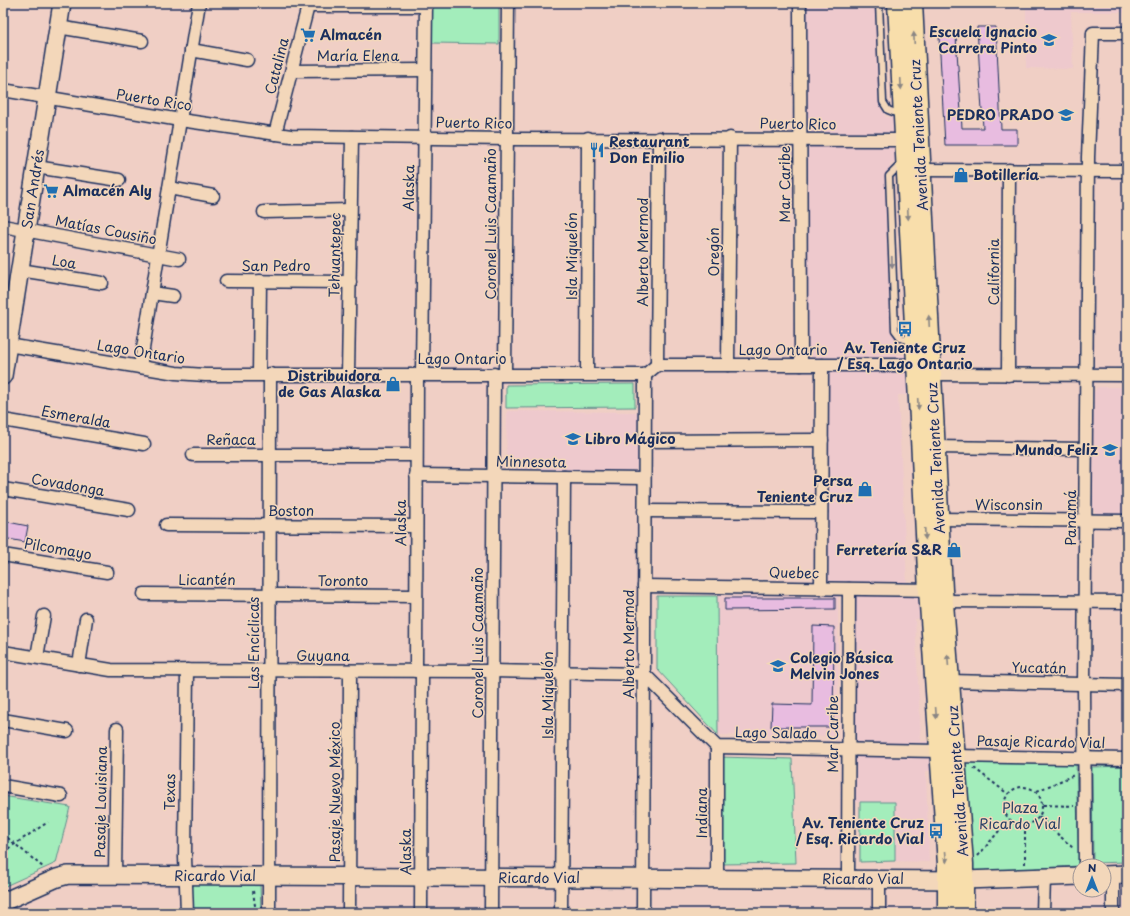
<svg xmlns="http://www.w3.org/2000/svg" width="1130" height="916" font-family="'Playpen Sans',sans-serif">
	<rect width="100%" height="100%" fill="#f0cfc5"/>
	<filter id="ink" filterUnits="userSpaceOnUse"><feTurbulence type="fractalNoise" baseFrequency=".025" numOctaves="2"/><feDisplacementMap in="SourceGraphic" scale="8" xChannelSelector="R" yChannelSelector="G"/><feConvolveMatrix kernelMatrix="1 2 1 2 8 2 1 2 1" color-interpolation-filters="sRGB"/></filter>
	<g filter="url(#ink)">
		<g fill="#eec9cd">
			<polygon points="807,3 881,3 885,117 895,117 899,162 890,163 898,355 907,355 909,395 898,395 907,584 921,583 922,618 915,619 921,742 930,740 933,771 926,771 929,862 895,861 895,803 853,802 853,588 828,586 828,369 807,369"/>
			<polygon points="1026,3 1127,3 1127,12 1071,12 1073,69 1026,68"/>
			<polygon points="1098,387 1127,387 1127,515 1097,515 1093,509 1094,392"/>
			<polygon points="507,411 639,412 639,465 635,471 509,470 506,466"/>
			<polygon points="838,595 838,736 718,735 717,596"/>
		</g>
		<g fill="#a3edbb" stroke="#5f8e8c">
			<polygon points="432,3 499,3 499,44 432,43"/>
			<polygon points="635,384 635,407 506,408 506,385"/>
			<polygon points="657,596 717,596 718,735 657,669"/>
			<polygon points="720,757 792,759 796,863 720,864"/>
			<polygon points="962,762 1076,763 1079,866 971,872"/>
			<polygon points="1127,766 1127,862 1093,863 1092,767"/>
			<polygon points="3,796 70,807 56,863 3,887"/>
			<polygon points="860,802 895,802 895,861 860,862"/>
			<polygon points="190,884 260,884 261,913 190,913"/>
		</g>
		<g fill="#e8bce0" stroke="#1b2f5e">
			<polygon points="977,27 996,27 1001,129 1017,129 1017,145 945,145 939,36 956,36 962,128 983,128"/>
			<polygon points="3,521 28,526 25,542 3,538"/>
			<polygon points="725,598 835,598 835,609 725,610"/>
			<polygon points="813,626 834,627 833,727 771,727 772,704 812,705"/>
		</g>
		<g fill="none" stroke-linecap="round" stroke-linejoin="round">
			<g stroke="#1b2f5e" stroke-width="9">
				<g id="lane">
					<polyline points="879,3 883,102 888,110 901,115"/>
					<polyline points="902,163 889,176 895,330 901,338 912,341"/>
				</g>
			</g>
			<g stroke="#1b2f5e" stroke-width="15">
				<g id="street">
					<polyline points="302,3 308,6 426,6"/>
					<polyline points="800,3 801,365"/>
					<polyline points="58,27 142,41"/>
					<polyline points="191,50 247,60"/>
					<polyline points="292,71 425,70"/>
					<polyline points="3,90 180,120 291,136 507,139 904,140"/>
					<polyline points="275,134 308,6"/>
					<polyline points="36,167 119,180"/>
					<polyline points="921,170 1127,171"/>
					<polyline points="169,188 213,196"/>
					<polyline points="264,212 350,210"/>
					<polyline points="3,226 179,259"/>
					<polyline points="20,270 102,283"/>
					<polyline points="226,281 350,282"/>
					<polyline points="152,293 173,296"/>
					<polyline points="8,345 176,373 205,375 645,375 657,365 916,365"/>
					<polyline points="657,365 659,138"/>
					<polyline points="728,365 730,138"/>
					<polyline points="140,367 199,3"/>
					<polyline points="259,374 260,281"/>
					<polyline points="348,374 352,137"/>
					<polyline points="422,374 426,3"/>
					<polyline points="505,374 508,3"/>
					<polyline points="587,374 588,138"/>
					<polyline points="932,374 1127,375"/>
					<polyline points="1008,375 1009,170"/>
					<polyline points="3,420 144,444"/>
					<polyline points="645,441 822,440"/>
					<polyline points="935,447 1086,449"/>
					<polyline points="193,455 416,455"/>
					<polyline points="416,475 644,478"/>
					<polyline points="3,489 129,510"/>
					<polyline points="644,511 821,512"/>
					<polyline points="940,519 1127,521"/>
					<polyline points="166,525 416,526"/>
					<polyline points="3,555 107,572"/>
					<polyline points="644,586 935,590"/>
					<polyline points="821,589 822,365"/>
					<polyline points="144,594 416,596"/>
					<polyline points="944,601 1127,602"/>
					<polyline points="3,652 111,670 493,671 644,674 717,747 938,751"/>
					<polyline points="37,657 44,616"/>
					<polyline points="79,665 86,619"/>
					<polyline points="187,670 185,857 187,913"/>
					<polyline points="416,671 417,374"/>
					<polyline points="950,681 1127,685"/>
					<polyline points="3,720 67,731"/>
					<polyline points="955,756 1127,759"/>
					<polyline points="3,786 61,796"/>
					<polyline points="1085,866 1084,684 1088,157 1093,33 1127,33"/>
					<polyline points="115,875 117,729"/>
					<polyline points="717,879 717,747"/>
					<polyline points="848,879 849,589"/>
					<polyline points="269,913 270,374"/>
					<polyline points="349,913 350,671"/>
					<polyline points="421,913 422,671"/>
					<polyline points="491,913 494,374"/>
					<polyline points="561,913 564,477"/>
					<polyline points="643,913 645,375"/>
					<polyline points="879,913 879,880"/>
					<polyline points="1043,913 1044,877"/>
					<polyline points="1113,913 1113,874"/>
				</g>
			</g>
			<g stroke="#1b2f5e" stroke-width="20">
				<g id="secondary">
					<polyline points="3,376 62,3"/>
					<polyline points="1104,875 1127,874"/>
					<polyline points="3,902 57,878 68,875 964,880 1080,876"/>
				</g>
			</g>
			<g stroke="#1b2f5e" stroke-width="21">
				<g id="primary">
					<polyline points="897,3 928,590 947,864 947,913"/>
					<polyline points="913,3 943,590 964,864 964,913"/>
				</g>
			</g>
			<g stroke="#1b2f5e" stroke-width="2" stroke-dasharray="3 3" stroke-linecap="butt">
				<polyline points="974,768 1008,794"/>
				<circle cx="1023" cy="806" r="19"/>
				<polyline points="1037,791 1074,775"/>
				<polyline points="1043,805 1074,806"/>
				<polyline points="1039,817 1074,849"/>
				<polyline points="3,834 44,868"/>
				<polyline points="3,852 48,822"/>
				<polyline points="978,856 1009,819"/>
				<polyline points="1025,864 1025,825"/>
				<polyline points="253,891 256,913"/>
			</g>
			<use href="#lane" stroke="#f3d7ba" stroke-width="6"/>
			<use href="#street" stroke="#f3d7ba" stroke-width="12"/>
			<use href="#secondary" stroke="#f3d7ba" stroke-width="17"/>
			<use href="#primary" stroke="#f8deab" stroke-width="18"/>
		</g>
		<defs><path id="oneway-solid" d="M-6-.8H1V-3.2L6.5 0L1 3.2V.8H-6Z"/></defs>
		<g fill="#8a8684">
			<use href="#oneway-solid" transform="translate(914 38) rotate(-93)"/>
			<use href="#oneway-solid" transform="translate(901 84) rotate(87)"/>
			<use href="#oneway-solid" transform="translate(908 214) rotate(87)"/>
			<use href="#oneway-solid" transform="translate(929 321) rotate(-93)"/>
			<use href="#oneway-solid" transform="translate(918 404) rotate(87)"/>
			<use href="#oneway-solid" transform="translate(925 534) rotate(87)"/>
			<use href="#oneway-solid" transform="translate(948 660) rotate(-94)"/>
			<use href="#oneway-solid" transform="translate(936 713) rotate(86)"/>
			<use href="#oneway-solid" transform="translate(946 857) rotate(85)"/>
		</g>
		<use fill="#87838c" href="#oneway-solid" transform="translate(892 262) rotate(88)"/>
	</g>
	<defs>
		<g id="supermarket-bare" transform="scale(1.2)"><path d="M-6-5.5h2.5l.6 2H6L4.5 2H-2.5L-4.4-4H-6ZM-1.5 3.2a1.3 1.3 0 1 0 .1 0ZM3 3.2a1.3 1.3 0 1 0 .1 0Z" fill="#1f6fb2" stroke="#f3d7ba" stroke-width="2.5" paint-order="stroke"/></g>
		<g id="school-bare" transform="scale(1.2)"><path d="M0-5L7-2L0 1L-7-2ZM-4 1L0 2.5L4 1V4Q0 6-4 4Z" fill="#1f6fb2" stroke="#f3d7ba" stroke-width="2.5" paint-order="stroke"/></g>
		<g id="restaurant-bare" transform="scale(1.2)"><path d="M-5-6h1v4h1v-4h1v4h1v-4h1v5L-1.5 .5V6h-2V.5L-5-1ZM5-6V6H3V1.5H1.5Q1.5-4 5-6Z" fill="#1f6fb2" stroke="#f3d7ba" stroke-width="2.5" paint-order="stroke"/></g>
		<g id="shop-bare" transform="scale(1.2)"><path d="M-5-2.5h2.3a2.7 3.5 0 0 1 5.4 0H5L5.5 6h-11ZM-1.5-2.5h3a1.5 2.3 0 0 0-3 0Z" fill="#1f6fb2" stroke="#f3d7ba" stroke-width="2.5" paint-order="stroke"/></g>
		<g id="bus-bare" transform="scale(1.2)"><path d="M-5-6H5V4H4V6H2V4H-2V6H-4V4H-5ZM-3.5-4V0h7V-4ZM-3.5 1.2v1.5H-2V1.2ZM2 1.2v1.5H3.5V1.2Z" fill="#1f6fb2" stroke="#f3d7ba" stroke-width="2.5" paint-order="stroke"/></g>
	</defs>
	<g fill-rule="evenodd">
		<use href="#supermarket-bare" x="308" y="35"/>
		<use href="#school-bare" x="1049" y="40"/>
		<use href="#school-bare" x="1066" y="115"/>
		<use href="#restaurant-bare" x="597" y="150"/>
		<use href="#shop-bare" x="961" y="175"/>
		<use href="#supermarket-bare" x="51" y="191"/>
		<use href="#bus-bare" x="905" y="329"/>
		<use href="#shop-bare" x="393" y="384"/>
		<use href="#school-bare" x="573" y="439"/>
		<use href="#school-bare" x="1110" y="450"/>
		<use href="#shop-bare" x="865" y="489"/>
		<use href="#shop-bare" x="954" y="550"/>
		<use href="#school-bare" x="778" y="666"/>
		<use href="#bus-bare" x="936" y="831"/>
	</g>
	<g text-anchor="middle" stroke-width="3" stroke-linejoin="round" paint-order="stroke">
		<g font-size="14" font-weight="bold" fill="#1b2f5e" stroke="#f3d7ba" text-anchor="end">
			<text x="1037" y="37">Escuela Ignacio<tspan x="1037" dy="16">Carrera Pinto</tspan></text>
			<text x="320" y="40" text-anchor="start">Almacén</text>
			<text x="1054" y="120">PEDRO PRADO</text>
			<text x="609" y="147" text-anchor="start">Restaurant<tspan x="609" dy="16">Don Emilio</tspan></text>
			<text x="973" y="180" text-anchor="start">Botillería</text>
			<text x="63" y="196" text-anchor="start">Almacén Aly</text>
			<text x="905" y="353" text-anchor="middle">Av. Teniente Cruz<tspan x="905" dy="16">/ Esq. Lago Ontario</tspan></text>
			<text x="381" y="381">Distribuidora<tspan x="381" dy="16">de Gas Alaska</tspan></text>
			<text x="585" y="444" text-anchor="start">Libro Mágico</text>
			<text x="1098" y="455">Mundo Feliz</text>
			<text x="853" y="486">Persa<tspan x="853" dy="16">Teniente Cruz</tspan></text>
			<text x="942" y="555">Ferretería S&amp;R</text>
			<text x="790" y="663" text-anchor="start">Colegio Básica<tspan x="790" dy="16">Melvin Jones</tspan></text>
			<text x="924" y="828">Av. Teniente Cruz<tspan x="924" dy="16">/ Esq. Ricardo Vial</tspan></text>
		</g>
		<g font-size="14" fill="#1b2f5e" stroke="#f3d7ba">
			<text x="358" y="61">María Elena</text>
			<text transform="translate(277 66) rotate(-76)" y="5">Catalina</text>
			<text transform="translate(154 100) rotate(9)" y="5">Puerto Rico</text>
			<text transform="translate(474 123) rotate(1)" y="5">Puerto Rico</text>
			<text transform="translate(798 124) rotate(1)" y="5">Puerto Rico</text>
			<text transform="translate(919 135) rotate(-93)" y="5">Avenida Teniente Cruz</text>
			<text transform="translate(785 184) rotate(-90)" y="5">Mar Caribe</text>
			<text transform="translate(409 188) rotate(-89)" y="5">Alaska</text>
			<text transform="translate(33 189) rotate(-81)" y="5">San Andrés</text>
			<text transform="translate(491 224) rotate(-90)" y="5">Coronel Luis Caamaño</text>
			<text transform="translate(106 230) rotate(11)" y="5">Matías Cousiño</text>
			<text transform="translate(643 252) rotate(-90)" y="5">Alberto Mermod</text>
			<text transform="translate(714 252) rotate(-90)" y="5">Oregón</text>
			<text transform="translate(335 255) rotate(-89)" y="5">Tehuantepec</text>
			<text transform="translate(572 256) rotate(-90)" y="5">Isla Miquelón</text>
			<text transform="translate(64 262) rotate(9)" y="5">Loa</text>
			<text x="276" y="271">San Pedro</text>
			<text transform="translate(994 272) rotate(-90)" y="5">California</text>
			<text x="783" y="355">Lago Ontario</text>
			<text transform="translate(141 352) rotate(9)" y="5">Lago Ontario</text>
			<text x="462" y="364">Lago Ontario</text>
			<text transform="translate(76 417) rotate(10)" y="5">Esmeralda</text>
			<text x="231" y="445">Reñaca</text>
			<text transform="translate(936 458) rotate(-93)" y="5">Avenida Teniente Cruz</text>
			<text transform="translate(531 462) rotate(1)" y="5">Minnesota</text>
			<text transform="translate(68 485) rotate(10)" y="5">Covadonga</text>
			<text x="1009" y="510">Wisconsin</text>
			<text x="291" y="516">Boston</text>
			<text transform="translate(1071 518) rotate(-90)" y="5">Panamá</text>
			<text transform="translate(401 523) rotate(-90)" y="5">Alaska</text>
			<text transform="translate(58 549) rotate(10)" y="5">Pilcomayo</text>
			<text transform="translate(794 573) rotate(1)" y="5">Quebec</text>
			<text x="207" y="585">Licantén</text>
			<text x="343" y="586">Toronto</text>
			<text transform="translate(254 643) rotate(-90)" y="5">Las Encíclicas</text>
			<text transform="translate(478 643) rotate(-90)" y="5">Coronel Luis Caamaño</text>
			<text transform="translate(629 644) rotate(-90)" y="5">Alberto Mermod</text>
			<text x="323" y="661">Guyana</text>
			<text transform="translate(1039 668) rotate(1)" y="5">Yucatán</text>
			<text transform="translate(548 695) rotate(-90)" y="5">Isla Miquelón</text>
			<text transform="translate(776 733) rotate(1)" y="5">Lago Salado</text>
			<text transform="translate(833 734) rotate(-90)" y="5">Mar Caribe</text>
			<text transform="translate(1041 742) rotate(1)" y="5">Pasaje Ricardo Vial</text>
			<text transform="translate(958 781) rotate(-94)" y="5">Avenida Teniente Cruz</text>
			<text transform="translate(170 792) rotate(-89)" y="5">Texas</text>
			<text transform="translate(335 792) rotate(-90)" y="5">Pasaje Nuevo México</text>
			<text transform="translate(101 802) rotate(-89)" y="5">Pasaje Louisiana</text>
			<text transform="translate(702 813) rotate(-90)" y="5">Indiana</text>
			<text transform="translate(406 852) rotate(-90)" y="5">Alaska</text>
			<text x="215" y="881">Ricardo Vial</text>
			<text x="539" y="883">Ricardo Vial</text>
			<text x="863" y="884">Ricardo Vial</text>
		</g>
		<g font-size="14" fill="#294267" stroke="#f3d7ba">
			<text x="1020" y="813">Plaza<tspan x="1020" dy="16">Ricardo Vial</tspan></text>
		</g>
	</g>
	<rect width="1130" height="916" fill="none" stroke="#f3d7ba" stroke-width="16"/>
	<rect x="8" y="8" width="1114" height="900" fill="none" stroke="#1b2f5e" stroke-width="1.5" filter="url(#ink)"/>
	<g transform="translate(1092 878)"><circle r="19" fill="#f3d7ba" stroke="#9d9495"/>
	<path d="M0-3L7 15L0 10L-7 15Z" fill="#1f6fb2"/>
	<text y="-6" font-size="11" font-weight="bold" text-anchor="middle" fill="#1b2f5e">N</text>
	</g>
</svg>
